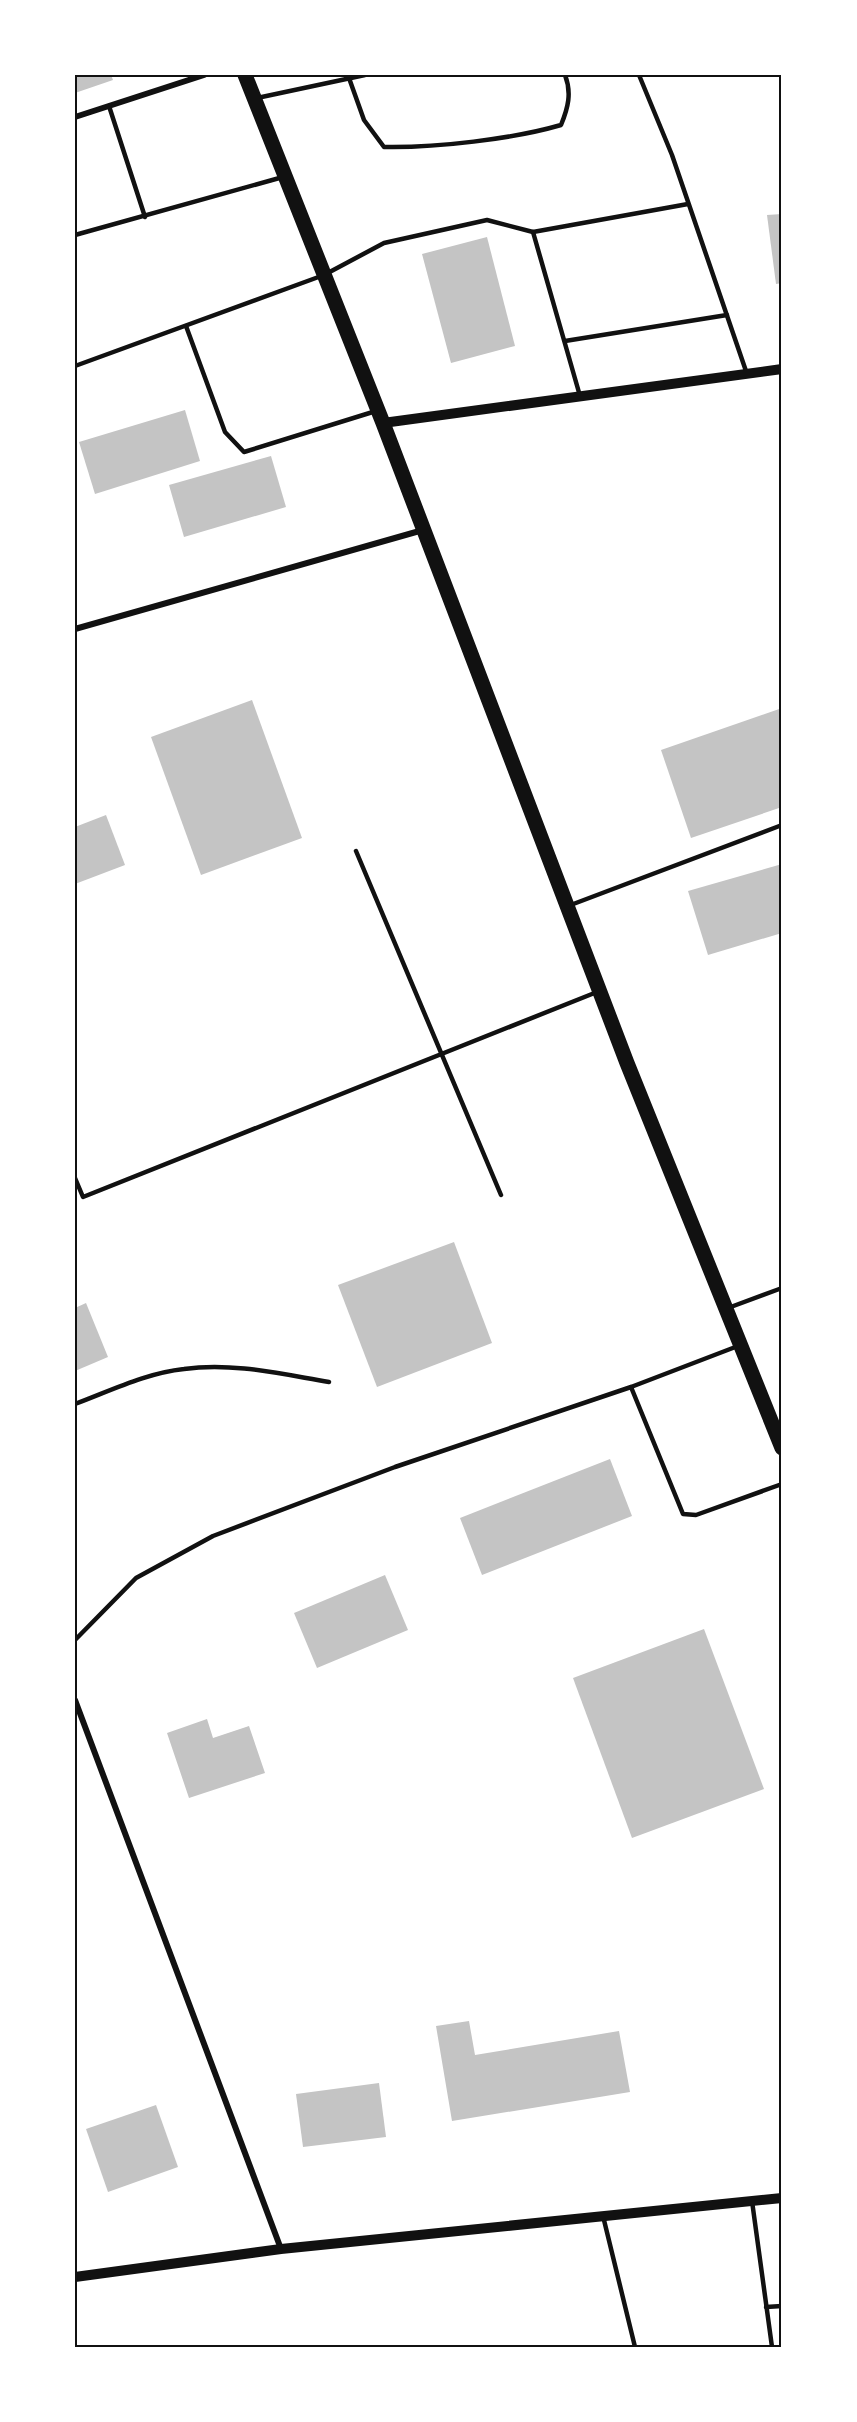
<svg xmlns="http://www.w3.org/2000/svg" width="857" height="2422" font-family="Rubik,sans-serif">
	<rect width="100%" height="100%" fill="#fff"/>
	<g fill="#c4c4c4">
		<polygon points="75,75 111,75 113,80 75,93"/>
		<polygon points="782,214 782,283 776,284 767,215"/>
		<polygon points="487,237 515,346 451,363 422,254"/>
		<polygon points="185,410 200,461 95,494 79,442"/>
		<polygon points="271,456 286,507 184,537 169,485"/>
		<polygon points="252,700 302,838 201,875 151,737"/>
		<polygon points="782,708 782,807 691,838 661,750"/>
		<polygon points="106,815 125,865 75,884 75,827"/>
		<polygon points="782,864 782,933 708,955 688,891"/>
		<polygon points="454,1242 492,1343 377,1387 338,1285"/>
		<polygon points="86,1303 108,1357 75,1371 75,1308"/>
		<polygon points="610,1459 632,1516 482,1575 460,1518"/>
		<polygon points="385,1575 408,1630 317,1668 294,1613"/>
		<polygon points="704,1629 764,1789 632,1838 573,1678"/>
		<polygon points="207,1719 213,1738 249,1726 265,1773 189,1798 167,1733"/>
		<polygon points="469,2021 475,2055 619,2031 630,2092 452,2121 436,2026"/>
		<polygon points="379,2083 386,2137 303,2147 296,2094"/>
		<polygon points="156,2105 178,2167 108,2192 86,2129"/>
	</g>
	<g fill="none" stroke-linecap="round" stroke-linejoin="round">
		<g stroke="#111" stroke-width="4.5">
			<polyline points="639,75 672,155 747,374"/>
			<path d="M 349,78 L 364,120 L 384,147 C 435,148 513,139 561,125 C 568,108 572,93 565,75"/>
			<polyline points="257,98 365,75"/>
			<polyline points="109,106 145,217"/>
			<polyline points="533,232 580,396"/>
			<polyline points="75,235 283,177"/>
			<polyline points="186,326 225,432 244,452 376,411"/>
			<polyline points="565,341 727,315"/>
			<polyline points="75,366 324,275 384,243 487,220 533,232 688,204"/>
			<polyline points="356,851 501,1195"/>
			<polyline points="568,906 782,825"/>
			<polyline points="75,1178 83,1197 597,992"/>
			<polyline points="728,1308 782,1288"/>
			<polyline points="738,1346 631,1387 683,1514 696,1515 782,1484"/>
			<path d="M 75,1404 C 110,1391 146,1373 184,1369 C 232,1362 281,1374 329,1382"/>
			<polyline points="75,1640 136,1578 213,1536 395,1467 631,1387"/>
			<polyline points="752,2201 772,2347"/>
			<polyline points="603,2216 635,2347"/>
			<polyline points="766,2307 782,2306"/>
		</g>
		<g stroke="#111" stroke-width="6">
			<polyline points="75,117 204,75"/>
			<polyline points="75,629 423,530"/>
			<polyline points="75,1700 281,2249"/>
		</g>
		<g stroke="#111" stroke-width="10">
			<polyline points="383,423 782,369"/>
			<polyline points="75,2277 281,2249 782,2198"/>
		</g>
		<polyline stroke="#111" stroke-width="15" points="245,75 383,423 627,1063 782,1448"/>
	</g>
	<rect width="857" height="2422" fill="none" stroke="#ffffff" stroke-width="153"/>
	<rect x="76" y="76" width="704" height="2270" fill="none" stroke="#111" stroke-width="2"/>
</svg>
